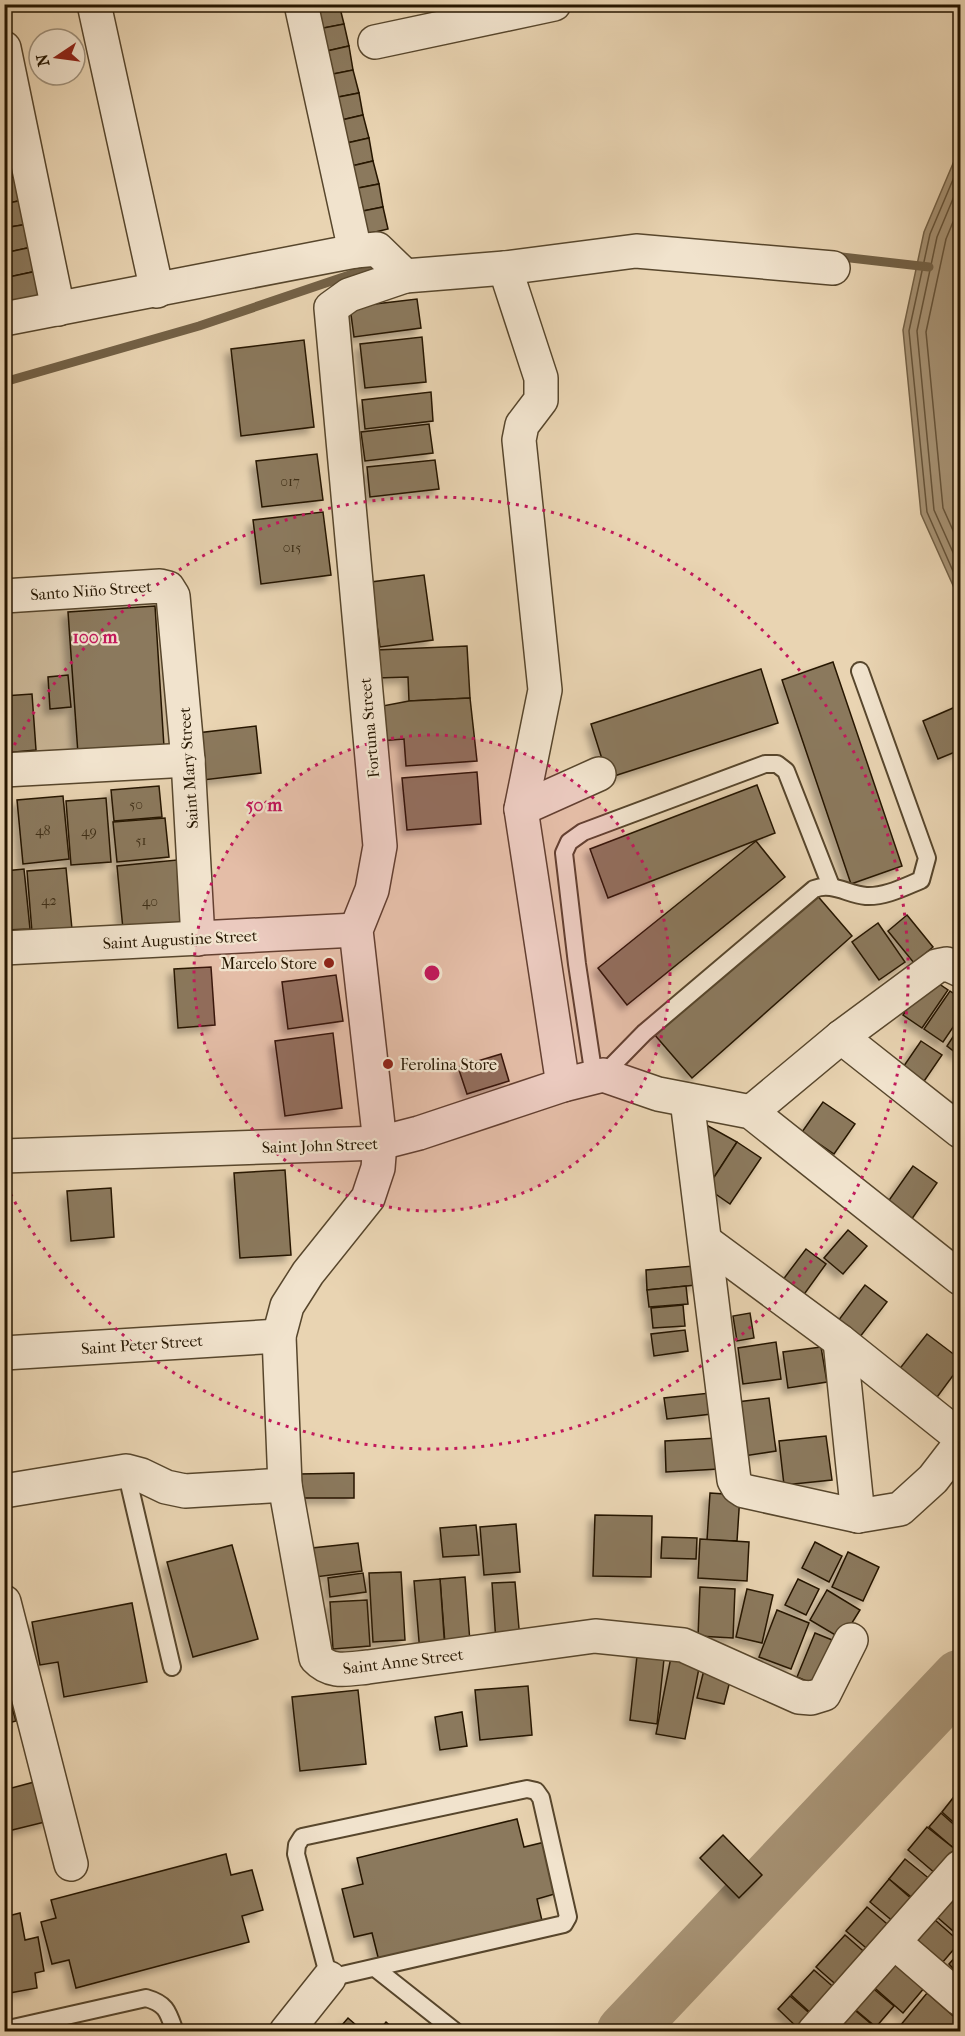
<svg xmlns="http://www.w3.org/2000/svg" width="965" height="2036" font-family="'IM FELL French Canon',serif">
	<defs>
		<filter id="shadow"><feDropShadow dx="-5.5" dy="5.5" stdDeviation="3" flood-color="#0004"/></filter>
	</defs>
	<rect width="100%" height="100%" fill="#e9d4b2"/>
	<filter id="stains"><feTurbulence type="fractalNoise" baseFrequency=".00333" numOctaves="4"/><feColorMatrix values="0 0 0 0 .2 0 0 0 0 .09 0 0 0 0 .02 0 0 0 .5 -.17"/></filter>
	<radialGradient id="worn" r=".72"><stop offset=".6" stop-color="#630" stop-opacity="0"/><stop offset="1" stop-color="#630" stop-opacity=".3"/></radialGradient>
	<polygon fill="#c8b494" stroke="#77654a" stroke-width="1.5" points="161,598 173,748 5,760 5,606"/>
	<polygon fill="#a79375" stroke="#736146" stroke-width="1.5" points="960,147 960,601 921,514 903,330 924,232"/>
	<g fill="none" stroke-linecap="round" stroke-linejoin="round">
		<g stroke="#66543a" stroke-width="1.5">
			<polyline points="960,163 930,234 909,331 927,512 960,587"/>
			<polyline points="960,182 937,237 917,331 934,510 960,568"/>
			<polyline points="960,205 946,239 926,332 943,508 960,546"/>
		</g>
		<g stroke="#736146" stroke-width="9">
			<polyline points="833,256 929,267"/>
			<polyline points="4,382 199,326 379,265"/>
		</g>
		<polyline stroke="#a79375" stroke-width="57" points="625,2032 960,1678"/>
	</g>
	<g fill="#8b795d" stroke="#261600" stroke-width="1.5" filter="url(#shadow)">
		<polygon points="322,4 339,4 344,24 313,30 308,7"/>
		<polygon points="344,24 349,46 318,53 313,30"/>
		<polygon points="349,46 353,70 323,76 318,53"/>
		<polygon points="353,70 359,93 328,99 323,76"/>
		<polygon points="359,93 363,115 333,122 328,99"/>
		<polygon points="363,115 369,138 338,145 333,122"/>
		<polygon points="4,129 13,152 4,154"/>
		<polygon points="369,138 373,161 343,168 338,145"/>
		<polygon points="13,152 18,176 4,179 4,154"/>
		<polygon points="373,161 379,184 348,190 343,168"/>
		<polygon points="18,176 23,200 4,204 4,179"/>
		<polygon points="379,184 383,207 353,213 348,190"/>
		<polygon points="23,200 28,224 4,228 4,204"/>
		<polygon points="383,207 388,229 358,236 353,213"/>
		<polygon points="28,224 32,247 4,253 4,228"/>
		<polygon points="32,247 37,271 4,278 4,253"/>
		<polygon points="37,271 42,295 4,303 4,278"/>
		<polygon points="417,299 421,328 354,337 350,307"/>
		<polygon points="422,337 426,382 365,388 360,344"/>
		<polygon points="304,340 314,427 241,436 231,349"/>
		<polygon points="431,392 433,421 365,429 362,400"/>
		<polygon points="429,424 433,453 365,461 361,432"/>
		<polygon points="317,454 323,500 262,507 256,461"/>
		<polygon points="435,460 439,489 370,497 367,467"/>
		<polygon points="323,512 331,575 261,584 253,520"/>
		<polygon points="424,575 433,640 380,647 371,582"/>
		<polygon points="155,606 164,747 78,754 68,612"/>
		<polygon points="467,646 470,698 409,701 408,677 377,678 376,650"/>
		<polygon points="833,662 902,866 851,884 782,680"/>
		<polygon points="761,669 778,723 608,778 591,724"/>
		<polygon points="68,675 71,707 50,709 48,677"/>
		<polygon points="32,694 36,750 4,753 4,696"/>
		<polygon points="470,698 477,761 406,766 404,739 380,741 377,707 409,701"/>
		<polygon points="960,705 960,750 938,759 923,721"/>
		<polygon points="256,726 261,773 203,780 197,733"/>
		<polygon points="477,772 481,824 407,830 402,778"/>
		<polygon points="757,785 775,833 608,898 590,849"/>
		<polygon points="159,786 162,817 114,821 111,790"/>
		<polygon points="63,796 69,859 23,864 17,800"/>
		<polygon points="106,798 111,862 71,865 66,801"/>
		<polygon points="4,814 9,865 4,866"/>
		<polygon points="165,818 169,857 117,862 113,822"/>
		<polygon points="756,841 785,877 627,1005 598,968"/>
		<polygon points="177,860 184,936 124,940 117,866"/>
		<polygon points="66,868 72,929 32,932 27,871"/>
		<polygon points="24,869 30,929 5,930 4,871"/>
		<polygon points="815,893 852,936 692,1078 654,1034"/>
		<polygon points="907,915 933,947 914,963 888,931"/>
		<polygon points="878,923 905,962 879,980 852,942"/>
		<polygon points="211,967 215,1025 178,1028 174,969"/>
		<polygon points="336,975 343,1021 288,1029 282,982"/>
		<polygon points="929,977 948,990 922,1028 903,1015"/>
		<polygon points="950,991 960,998 960,1017 943,1042 924,1029"/>
		<polygon points="960,1026 960,1056 947,1046"/>
		<polygon points="333,1033 342,1108 285,1116 275,1041"/>
		<polygon points="921,1041 942,1055 918,1090 897,1076"/>
		<polygon points="501,1054 509,1081 467,1094 458,1067"/>
		<polygon points="960,1094 960,1114 951,1106"/>
		<polygon points="823,1102 855,1124 834,1154 802,1132"/>
		<polygon points="692,1117 737,1142 707,1188"/>
		<polygon points="737,1142 761,1158 730,1204 707,1188"/>
		<polygon points="913,1166 937,1183 909,1223 885,1206"/>
		<polygon points="285,1170 291,1255 240,1258 234,1173"/>
		<polygon points="111,1188 114,1237 71,1241 67,1191"/>
		<polygon points="848,1230 867,1246 843,1274 824,1258"/>
		<polygon points="806,1249 826,1264 800,1300 779,1285"/>
		<polygon points="694,1266 696,1285 647,1290 646,1270"/>
		<polygon points="865,1285 887,1302 856,1342 835,1325"/>
		<polygon points="686,1286 688,1304 649,1307 647,1290"/>
		<polygon points="683,1305 685,1326 653,1328 651,1308"/>
		<polygon points="750,1313 754,1338 737,1341 733,1316"/>
		<polygon points="685,1330 688,1351 654,1356 651,1334"/>
		<polygon points="927,1334 960,1359 960,1366 932,1404 894,1376"/>
		<polygon points="776,1342 781,1379 743,1384 738,1348"/>
		<polygon points="821,1347 827,1382 788,1388 783,1352"/>
		<polygon points="710,1393 712,1414 667,1419 664,1398"/>
		<polygon points="769,1398 776,1451 744,1456 737,1402"/>
		<polygon points="826,1436 832,1480 784,1485 779,1441"/>
		<polygon points="717,1438 719,1469 666,1472 665,1441"/>
		<polygon points="354,1473 354,1498 299,1498 299,1474"/>
		<polygon points="710,1493 740,1495 737,1541 707,1540"/>
		<polygon points="595,1515 652,1516 651,1577 593,1576"/>
		<polygon points="516,1524 520,1572 484,1575 480,1527"/>
		<polygon points="476,1525 479,1555 443,1557 440,1528"/>
		<polygon points="662,1537 697,1538 696,1559 661,1558"/>
		<polygon points="700,1539 749,1542 747,1581 698,1578"/>
		<polygon points="815,1542 842,1556 829,1582 802,1568"/>
		<polygon points="358,1543 362,1571 315,1577 312,1548"/>
		<polygon points="232,1545 258,1639 193,1657 167,1562"/>
		<polygon points="848,1552 879,1567 863,1601 832,1587"/>
		<polygon points="401,1572 405,1640 373,1642 369,1573"/>
		<polygon points="363,1573 366,1592 330,1597 328,1578"/>
		<polygon points="465,1577 470,1642 445,1644 440,1579"/>
		<polygon points="440,1579 445,1650 420,1653 414,1581"/>
		<polygon points="798,1579 819,1589 806,1615 785,1605"/>
		<polygon points="515,1582 520,1640 496,1642 492,1583"/>
		<polygon points="700,1587 735,1589 733,1638 698,1636"/>
		<polygon points="747,1589 773,1595 762,1643 736,1637"/>
		<polygon points="827,1590 860,1610 842,1639 810,1620"/>
		<polygon points="367,1600 370,1646 333,1649 330,1602"/>
		<polygon points="132,1603 147,1682 64,1697 58,1662 40,1665 32,1622"/>
		<polygon points="777,1610 809,1623 791,1669 759,1657"/>
		<polygon points="815,1633 842,1644 823,1688 797,1677"/>
		<polygon points="638,1647 665,1650 657,1724 630,1720"/>
		<polygon points="671,1657 700,1663 685,1739 656,1734"/>
		<polygon points="705,1666 732,1673 724,1704 697,1698"/>
		<polygon points="4,1681 16,1721 4,1724"/>
		<polygon points="528,1686 532,1735 480,1740 475,1690"/>
		<polygon points="358,1690 366,1764 300,1771 292,1697"/>
		<polygon points="462,1712 467,1746 440,1750 435,1717"/>
		<polygon points="38,1781 49,1821 4,1832 4,1790"/>
		<polygon points="953,1798 960,1805 960,1828 942,1812"/>
		<polygon points="941,1813 960,1830 960,1846 957,1851 929,1827"/>
		<polygon points="517,1819 524,1847 545,1842 558,1893 537,1899 543,1925 380,1965 372,1933 354,1937 342,1889 363,1884 357,1858"/>
		<polygon points="927,1827 956,1850 936,1874 908,1850"/>
		<polygon points="723,1835 762,1875 739,1898 700,1858"/>
		<polygon points="226,1854 231,1875 252,1870 263,1910 242,1916 249,1942 76,1988 69,1960 52,1964 41,1922 56,1918 51,1900"/>
		<polygon points="905,1859 931,1880 915,1900 889,1879"/>
		<polygon points="889,1879 914,1901 895,1923 870,1902"/>
		<polygon points="955,1896 960,1900 960,1937 937,1917"/>
		<polygon points="867,1907 892,1928 871,1952 846,1931"/>
		<polygon points="20,1913 25,1940 38,1937 44,1971 35,1973 37,1988 4,1994 4,1917"/>
		<polygon points="935,1920 960,1942 942,1963 917,1941"/>
		<polygon points="845,1935 869,1956 841,1989 816,1967"/>
		<polygon points="960,1952 960,1976 949,1964"/>
		<polygon points="891,1957 925,1987 903,2013 868,1982"/>
		<polygon points="814,1970 838,1991 815,2017 791,1995"/>
		<polygon points="869,1985 894,2006 876,2027 851,2006"/>
		<polygon points="927,1993 960,2022 960,2032 895,2032"/>
		<polygon points="790,1996 815,2018 802,2032 778,2009"/>
		<polygon points="851,2007 876,2028 873,2032 831,2032"/>
		<polygon points="348,2018 364,2032 336,2032"/>
		<polygon points="386,2022 397,2032 378,2032"/>
	</g>
	<g fill="none" stroke-linecap="round" stroke-linejoin="round">
		<g stroke="#57462c" stroke-width="20">
			<g id="lane">
				<path d="M 603,1075 L 644,1033 L 814,889 C 832,882 847,894 866,896 C 885,897 904,887 921,880 L 927,858 L 860,671"/>
				<polyline points="594,1077 577,964 564,853 569,842 583,832 765,764 777,764 786,771 831,886"/>
				<polyline points="126,1471 172,1667"/>
				<polygon points="527,1789 536,1791 541,1798 568,1917 564,1924 329,1978 296,1854 297,1845 302,1837"/>
				<polyline points="375,1968 456,2032"/>
				<path d="M 4,2030 L 146,1998 C 167,2004 168,2012 175,2032"/>
			</g>
		</g>
		<g stroke="#57462c" stroke-width="36">
			<g id="street">
				<polyline points="94,4 157,291"/>
				<polyline points="375,42 554,4"/>
				<polyline points="4,48 58,309"/>
				<path d="M 355,251 L 377,249 L 405,276 L 349,295 L 331,308 L 380,846 L 372,890 L 356,930 L 380,1143 L 378,1168 L 368,1198 L 308,1273 L 287,1306 L 279,1336 L 285,1485 L 316,1658 C 331,1674 347,1669 368,1667 L 595,1636 L 683,1645 L 799,1697 L 811,1698 L 824,1694 L 851,1640"/>
				<polyline points="505,268 541,378 541,400 522,425 519,440 545,690 521,809 563,1085"/>
				<polyline points="405,276 505,268 636,251 833,268"/>
				<polyline points="4,319 355,251 301,4"/>
				<polyline points="4,596 160,586 168,588 173,596 188,760 198,939"/>
				<polyline points="4,770 188,760"/>
				<polyline points="521,809 599,774"/>
				<polyline points="4,948 356,930"/>
				<polyline points="841,1037 960,1131"/>
				<polyline points="687,1100 734,1480 738,1487 744,1491 858,1516 900,1509 933,1479 960,1444"/>
				<polyline points="751,1112 841,1037 937,966 947,964 960,970"/>
				<polyline points="4,1156 380,1143 419,1133 563,1085 603,1075 658,1094 751,1112 960,1278"/>
				<polyline points="706,1242 840,1341 960,1437"/>
				<polyline points="840,1341 858,1516"/>
				<polyline points="4,1353 279,1336"/>
				<polyline points="4,1491 126,1471 141,1475 166,1487 185,1491 285,1485"/>
				<polyline points="4,1602 71,1864"/>
				<polyline points="894,1942 960,1999"/>
				<polyline points="286,2032 329,1978"/>
				<polyline points="814,2032 960,1867"/>
			</g>
		</g>
		<use href="#lane" stroke="#f1e3cd" stroke-width="16"/>
		<use href="#street" stroke="#f1e3cd" stroke-width="33"/>
	</g>
	<circle cx="432" cy="973" r="238" fill="#c2185b" fill-opacity=".12"/>
	<g fill="none" stroke="#c2185b" stroke-width="3" stroke-dasharray="3 6">
		<circle cx="432" cy="973" r="238"/>
		<path d="M6 761A476 476 0 1 1 6 1185"/>
	</g>
	<g fill="#8f2418" stroke="#f1e3cd" stroke-width="2">
		<circle cx="329" cy="963" r="6"/>
		<circle cx="388" cy="1064" r="6"/>
	</g>
	<g text-anchor="middle" stroke-width="4.5" stroke-linejoin="round" paint-order="stroke">
		<g font-size="14" fill="#3f2f17">
			<text x="290" y="486">017</text>
			<text x="292" y="552">015</text>
			<text x="136" y="809">50</text>
			<text x="43" y="835">48</text>
			<text x="89" y="836">49</text>
			<text x="141" y="845">51</text>
			<text x="49" y="905">42</text>
			<text x="150" y="906">40</text>
		</g>
		<g font-size="16" fill="#261600" stroke="#f1e3cd">
			<text transform="translate(91 590) rotate(-4)" y="6">Santo Niño Street</text>
			<text transform="translate(369 728) rotate(-95)" y="6">Fortuna Street</text>
			<text transform="translate(188 768) rotate(-94)" y="6">Saint Mary Street</text>
			<text transform="translate(180 939) rotate(-3)" y="6">Saint Augustine Street</text>
			<text transform="translate(320 1145) rotate(-2)" y="6">Saint John Street</text>
			<text transform="translate(142 1344) rotate(-4)" y="6">Saint Peter Street</text>
			<text transform="translate(403 1661) rotate(-7)" y="6">Saint Anne Street</text>
		</g>
		<g font-size="16" fill="#261600" stroke="#f1e3cd" text-anchor="end">
			<text x="317" y="969">Marcelo Store</text>
			<text x="400" y="1070" text-anchor="start">Ferolina Store</text>
		</g>
	</g>
	<circle cx="432" cy="973" r="9" fill="#c2185b" stroke="#f1e3cd" stroke-width="3"/>
	<g font-size="18" text-anchor="middle" font-weight="bold" fill="#c2185b" stroke="#f1e3cd" stroke-width="4.5" stroke-linejoin="round" paint-order="stroke">
		<text x="95" y="643">100 m</text>
		<text x="264" y="811">50 m</text>
	</g>
	<rect width="965" height="2036" fill="none" stroke="#e9d4b2" stroke-width="24"/>
	<rect x="6" y="6" width="953" height="2024" fill="none" stroke="#261600" stroke-width="3"/>
	<rect x="12" y="12" width="941" height="2012" fill="none" stroke="#261600" stroke-width="1.5"/>
	<g transform="translate(57 57) rotate(257)"><circle r="28" fill="#f1e3cd" stroke="#a0917b" stroke-width="1.5"/>
	<path d="M0-4.5L10 22L0 15L-10 22Z" fill="#8f2418"/>
	<text y="-9" font-size="16" font-weight="bold" text-anchor="middle" fill="#261600">N</text>
	</g>
	<rect width="100%" height="100%" filter="url(#stains)"/>
	<rect width="100%" height="100%" fill="url(#worn)"/>
</svg>
